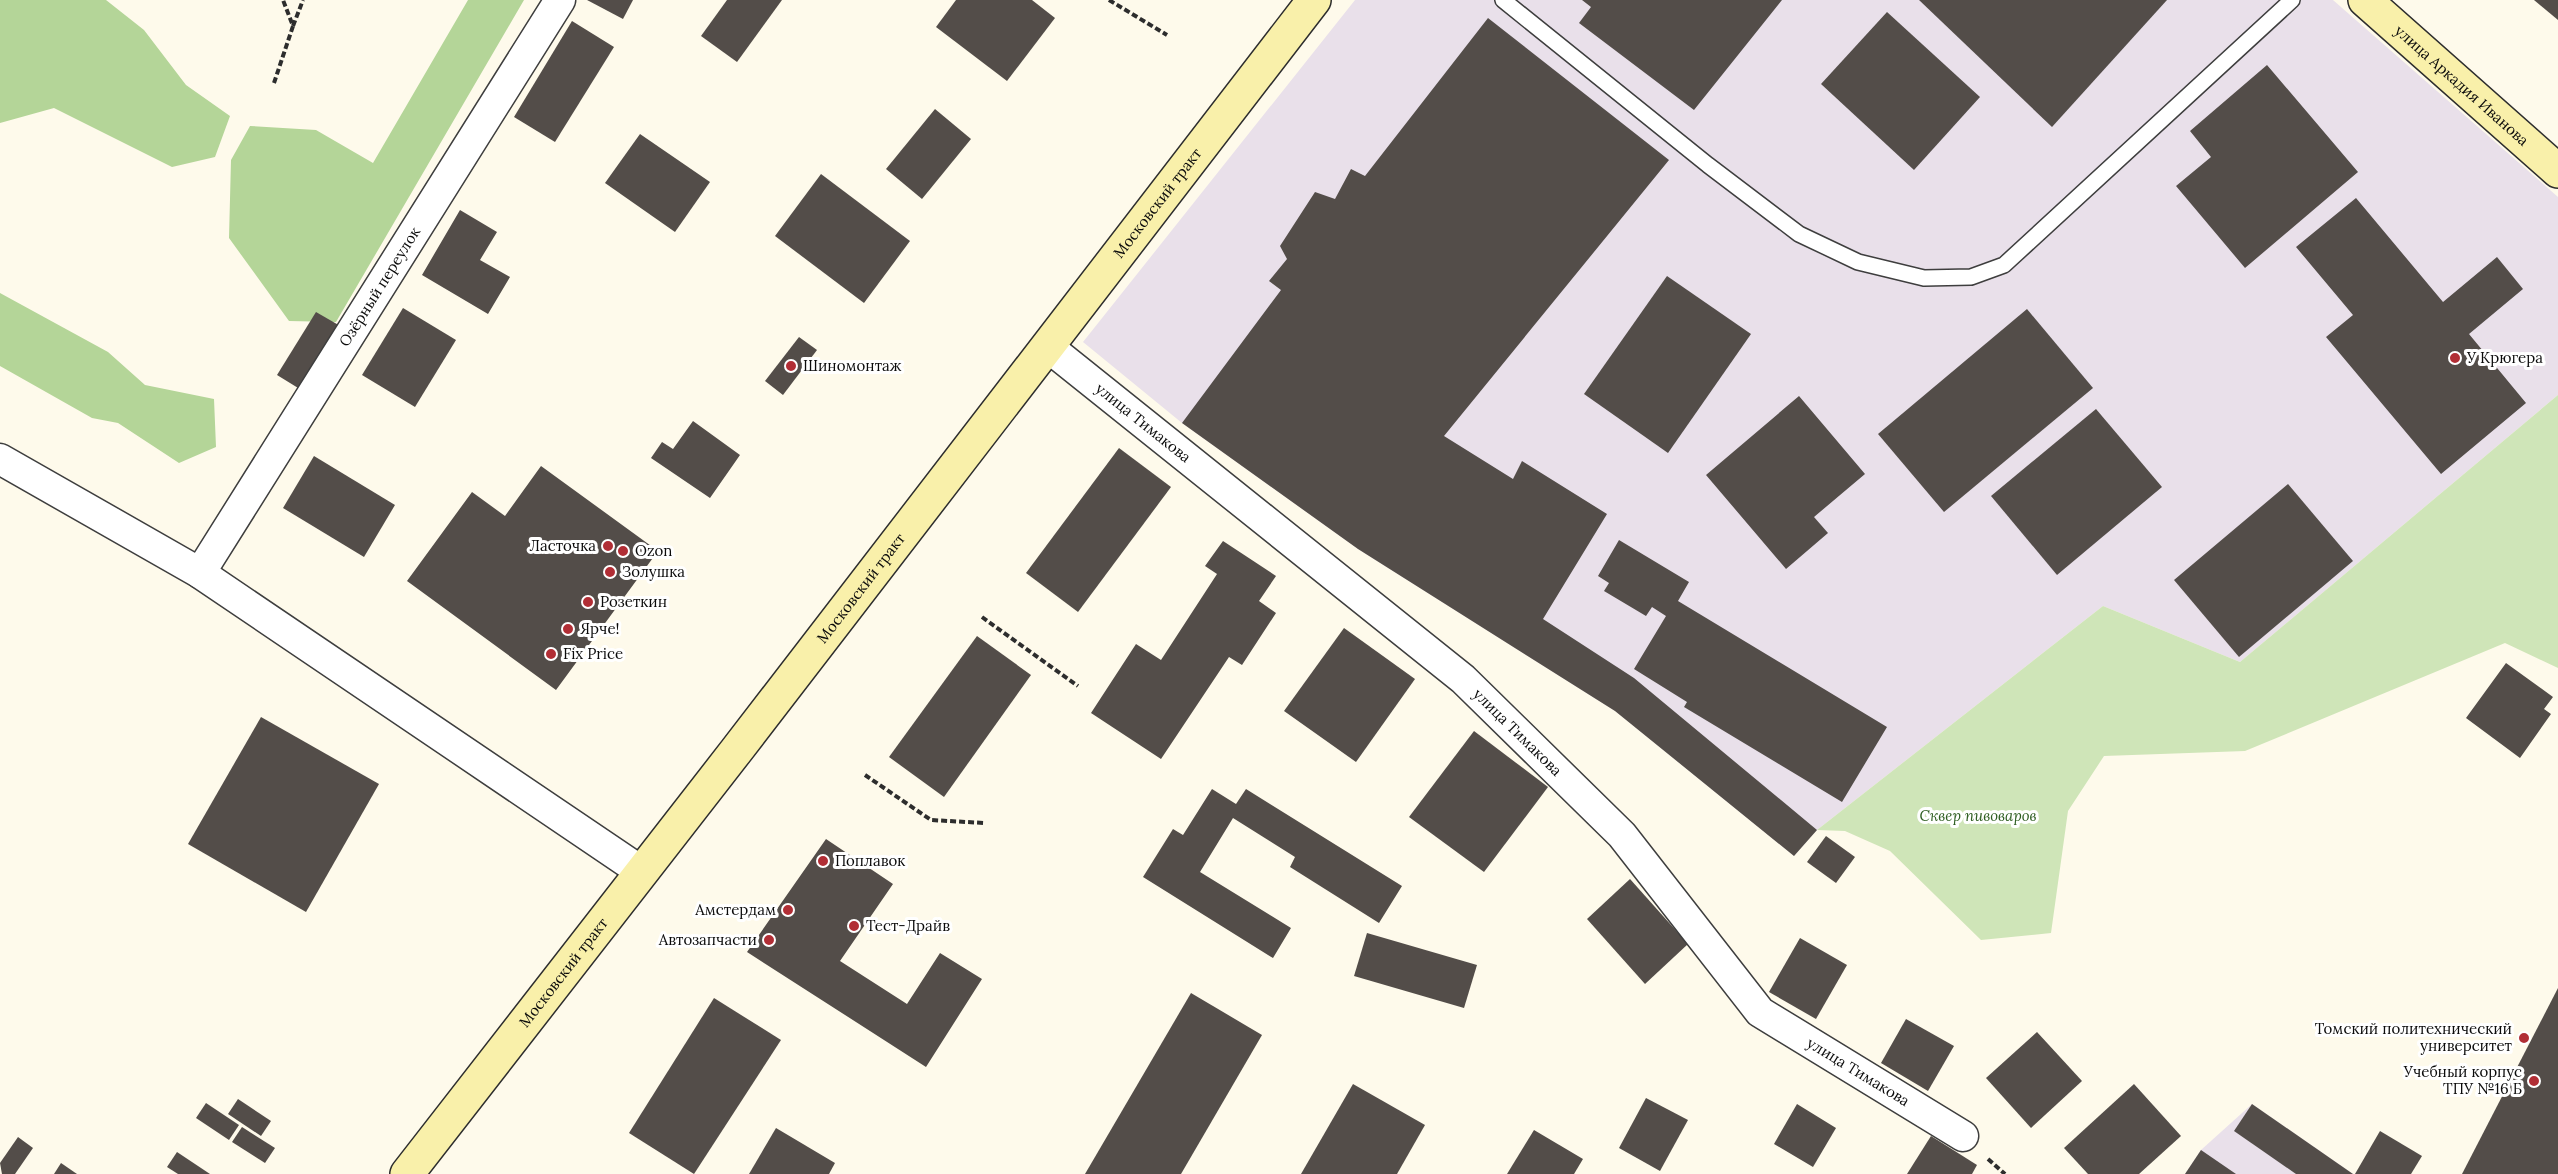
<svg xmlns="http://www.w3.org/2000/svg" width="2558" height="1174" font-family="Lora,serif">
	<rect width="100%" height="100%" fill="#fefaeb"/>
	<g fill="#e9e0ea">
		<polygon points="1355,0 2333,0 2558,197 2558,395 2240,662 2103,606 1817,830 1794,856 1615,711 1358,549 1182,423 1083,342"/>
		<polygon points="2252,1104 2353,1174 2185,1174 2201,1150"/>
	</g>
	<polygon fill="#cfe5b8" points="2558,395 2558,668 2505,643 2245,751 2104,756 2068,811 2051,933 1981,940 1890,851 1845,831 1817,830 2103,606 2240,662"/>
	<g fill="#b4d598">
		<polygon points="0,0 106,0 144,30 186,85 230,116 215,157 172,167 54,108 0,123"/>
		<polygon points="468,0 524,0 336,322 289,321 229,238 231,160 250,126 316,130 373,163"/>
		<polygon points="0,293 108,352 145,385 214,399 216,447 179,463 118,423 92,418 0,366"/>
	</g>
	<g fill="#534d49">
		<polygon points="587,0 633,0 623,19"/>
		<polygon points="727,0 782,0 737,62 701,36"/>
		<polygon points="956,0 1032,0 1055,18 1007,81 936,27"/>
		<polygon points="1582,0 1782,0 1694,110 1579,23 1591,7"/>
		<polygon points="1919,0 2167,0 2052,127"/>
		<polygon points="2534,0 2558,0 2558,20"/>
		<polygon points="1887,12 1980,97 1914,170 1821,84"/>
		<polygon points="1488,18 1669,160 1444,436 1513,479 1522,461 1607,514 1543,619 1634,678 1817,830 1794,856 1615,711 1358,549 1182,423 1281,290 1269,281 1287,259 1280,246 1315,192 1335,199 1351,169 1365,176"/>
		<polygon points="572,21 614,47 555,142 514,117"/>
		<polygon points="2267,65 2358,172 2245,268 2176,186 2211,157 2190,131"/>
		<polygon points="935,109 971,139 922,199 886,169"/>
		<polygon points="640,134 710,182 675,232 605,183"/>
		<polygon points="821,174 910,241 864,303 775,236"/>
		<polygon points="2356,198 2443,302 2497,257 2523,289 2469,334 2526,403 2441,474 2326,337 2353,315 2296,247"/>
		<polygon points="460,210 497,232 480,260 510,277 488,314 422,275"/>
		<polygon points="1667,276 1751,334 1668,453 1584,394"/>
		<polygon points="403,308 456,340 415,407 362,375"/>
		<polygon points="2027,309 2093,388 1944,512 1878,434"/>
		<polygon points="316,312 342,327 303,391 277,375"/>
		<polygon points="799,337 817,350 783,395 765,381"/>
		<polygon points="1799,396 1865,474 1814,517 1828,533 1786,569 1706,475"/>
		<polygon points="2096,409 2162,487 2057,575 1991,496"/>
		<polygon points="693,421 740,455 710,498 651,458 662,442 673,449"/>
		<polygon points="1119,448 1171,487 1078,612 1026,573"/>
		<polygon points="314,456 395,505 364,557 283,508"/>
		<polygon points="541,466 658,551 556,690 407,581 472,492 505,516"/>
		<polygon points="2288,484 2353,561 2239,657 2174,580"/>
		<polygon points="1619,540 1689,582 1678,601 1887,727 1842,802 1684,707 1687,702 1634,669 1666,616 1652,607 1646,616 1604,591 1609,583 1598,576"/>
		<polygon points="1223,541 1276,576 1259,601 1276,613 1242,665 1229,657 1161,759 1091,713 1136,644 1161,660 1217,574 1205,566"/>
		<polygon points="1344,628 1415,679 1356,762 1284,711"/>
		<polygon points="977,636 1031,675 944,797 889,757"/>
		<polygon points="2506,663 2553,697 2544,709 2551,714 2520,758 2466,718"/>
		<polygon points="261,717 379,784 306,912 188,844"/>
		<polygon points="1474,731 1548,787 1484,872 1409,817"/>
		<polygon points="1212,789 1236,804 1246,789 1402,886 1379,923 1290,867 1295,857 1233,818 1200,872 1291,928 1273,958 1143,877 1173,829 1183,835"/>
		<polygon points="1826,836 1855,857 1836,883 1807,862"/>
		<polygon points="826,839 893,884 840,961 907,1004 940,953 982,979 926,1067 747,952"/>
		<polygon points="1630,879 1688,944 1645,984 1587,919"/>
		<polygon points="1367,933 1477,965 1464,1008 1354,976"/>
		<polygon points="1800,938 1847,965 1816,1019 1769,992"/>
		<polygon points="2558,988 2558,1174 2462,1174"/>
		<polygon points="1191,993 1262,1035 1181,1174 1085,1174"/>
		<polygon points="714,998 781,1040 694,1174 629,1133"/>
		<polygon points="1906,1019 1954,1046 1928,1091 1881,1063"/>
		<polygon points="2037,1032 2082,1081 2031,1128 1986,1078"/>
		<polygon points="1353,1084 1425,1125 1397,1174 1301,1174"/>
		<polygon points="2134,1084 2181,1136 2139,1174 2088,1174 2064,1148"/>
		<polygon points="1646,1098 1688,1120 1660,1171 1619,1148"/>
		<polygon points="238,1099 271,1121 261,1136 228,1114"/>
		<polygon points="206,1103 239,1125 229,1140 196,1118"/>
		<polygon points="1797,1104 1836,1128 1813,1167 1774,1144"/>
		<polygon points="2252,1104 2353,1174 2296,1174 2234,1131"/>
		<polygon points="242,1127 275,1148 265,1163 232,1142"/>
		<polygon points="776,1128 835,1163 829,1174 749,1174"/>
		<polygon points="1534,1130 1583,1159 1574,1174 1507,1174"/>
		<polygon points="2380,1131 2422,1156 2411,1174 2355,1174"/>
		<polygon points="1931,1136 1977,1165 1972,1174 1907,1174"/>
		<polygon points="18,1137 33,1148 15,1174 2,1174 0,1163"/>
		<polygon points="2201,1150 2236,1174 2185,1174"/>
		<polygon points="177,1152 210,1174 178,1174 167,1167"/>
		<polygon points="61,1163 77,1174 54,1174"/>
	</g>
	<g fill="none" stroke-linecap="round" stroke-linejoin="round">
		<g stroke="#3e3e3e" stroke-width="18">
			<polyline id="lane" points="1503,0 1708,165 1799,234 1858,262 1924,278 1971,277 2004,265 2292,0"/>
		</g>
		<g stroke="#3e3e3e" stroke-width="33">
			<g id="street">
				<path id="s1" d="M 1047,346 L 1463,679 L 1622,835 L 1760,1012 L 1963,1136"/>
				<polyline points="0,459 200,573 642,872"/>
				<path id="s2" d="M 200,573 L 560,0"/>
			</g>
		</g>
		<g stroke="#2d2d2d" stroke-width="36">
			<g id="secondary">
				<path id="s3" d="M 2365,0 L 2558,171"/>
				<path id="s4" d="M 407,1174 L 736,751 L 1314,0"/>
			</g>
		</g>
		<g stroke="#2d2d2d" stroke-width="4" stroke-dasharray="6 3" stroke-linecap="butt">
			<polyline points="1109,0 1167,35"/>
			<polyline points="293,26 303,0"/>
			<polyline points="274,83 293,26 283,0"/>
			<polyline points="982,617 1078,686"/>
			<polyline points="865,775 931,820 984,823"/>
			<polyline points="1988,1159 2005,1174"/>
		</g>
		<use href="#lane" stroke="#fff" stroke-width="15"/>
		<use href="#street" stroke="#fff" stroke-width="30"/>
		<use href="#secondary" stroke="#f9f0aa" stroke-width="33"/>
	</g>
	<g fill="#b12e35" stroke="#fff" stroke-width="2">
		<circle cx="2455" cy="358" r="6"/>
		<circle cx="791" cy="366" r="6"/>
		<circle cx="608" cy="546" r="6"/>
		<circle cx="623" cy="551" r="6"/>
		<circle cx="610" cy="572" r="6"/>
		<circle cx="588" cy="602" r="6"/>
		<circle cx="568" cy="629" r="6"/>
		<circle cx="551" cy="654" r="6"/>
		<circle cx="823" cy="861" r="6"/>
		<circle cx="788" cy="910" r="6"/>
		<circle cx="854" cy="926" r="6"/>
		<circle cx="769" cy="940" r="6"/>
		<circle cx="2524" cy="1038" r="6"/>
		<circle cx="2534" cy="1081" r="6"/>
	</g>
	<g text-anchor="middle" stroke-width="6" stroke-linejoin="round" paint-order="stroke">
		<g font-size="15" fill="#0b0b0b" stroke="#fff">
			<text dy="5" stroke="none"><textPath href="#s3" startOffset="129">улица Аркадия Иванова</textPath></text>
			<text dy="5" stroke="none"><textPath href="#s4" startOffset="1227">Московский тракт</textPath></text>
			<text dy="5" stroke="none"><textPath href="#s2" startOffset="338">Озёрный переулок</textPath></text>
			<text dy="5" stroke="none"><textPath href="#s1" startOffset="123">улица Тимакова</textPath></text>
			<text dy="5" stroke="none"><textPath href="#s4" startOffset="741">Московский тракт</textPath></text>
			<text dy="5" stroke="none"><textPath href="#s1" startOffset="609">улица Тимакова</textPath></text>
			<text dy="5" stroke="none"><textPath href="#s4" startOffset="255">Московский тракт</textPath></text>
			<text dy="5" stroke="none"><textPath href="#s1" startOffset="1095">улица Тимакова</textPath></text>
		</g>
		<g font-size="15" fill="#0b0b0b" stroke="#fff" text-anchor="start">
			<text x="2467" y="363">У Крюгера</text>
			<text x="803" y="371">Шиномонтаж</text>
			<text x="596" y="551" text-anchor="end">Ласточка</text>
			<text x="635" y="556">Ozon</text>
			<text x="622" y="577">Золушка</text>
			<text x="600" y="607">Розеткин</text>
			<text x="580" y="634">Ярче!</text>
			<text x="563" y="659">Fix Price</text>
			<text x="835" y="866">Поплавок</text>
			<text x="776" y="915" text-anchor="end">Амстердам</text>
			<text x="866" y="931">Тест-Драйв</text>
			<text x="757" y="945" text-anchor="end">Автозапчасти</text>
			<text x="2512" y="1034" text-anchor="end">Томский политехнический<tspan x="2512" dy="17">университет</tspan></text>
			<text x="2522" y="1077" text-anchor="end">Учебный корпус<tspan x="2522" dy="17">ТПУ №16 Б</tspan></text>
		</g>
		<g font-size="15" font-style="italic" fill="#2e5e21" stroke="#fff">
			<text x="1978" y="821">Сквер пивоваров</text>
		</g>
	</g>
</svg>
